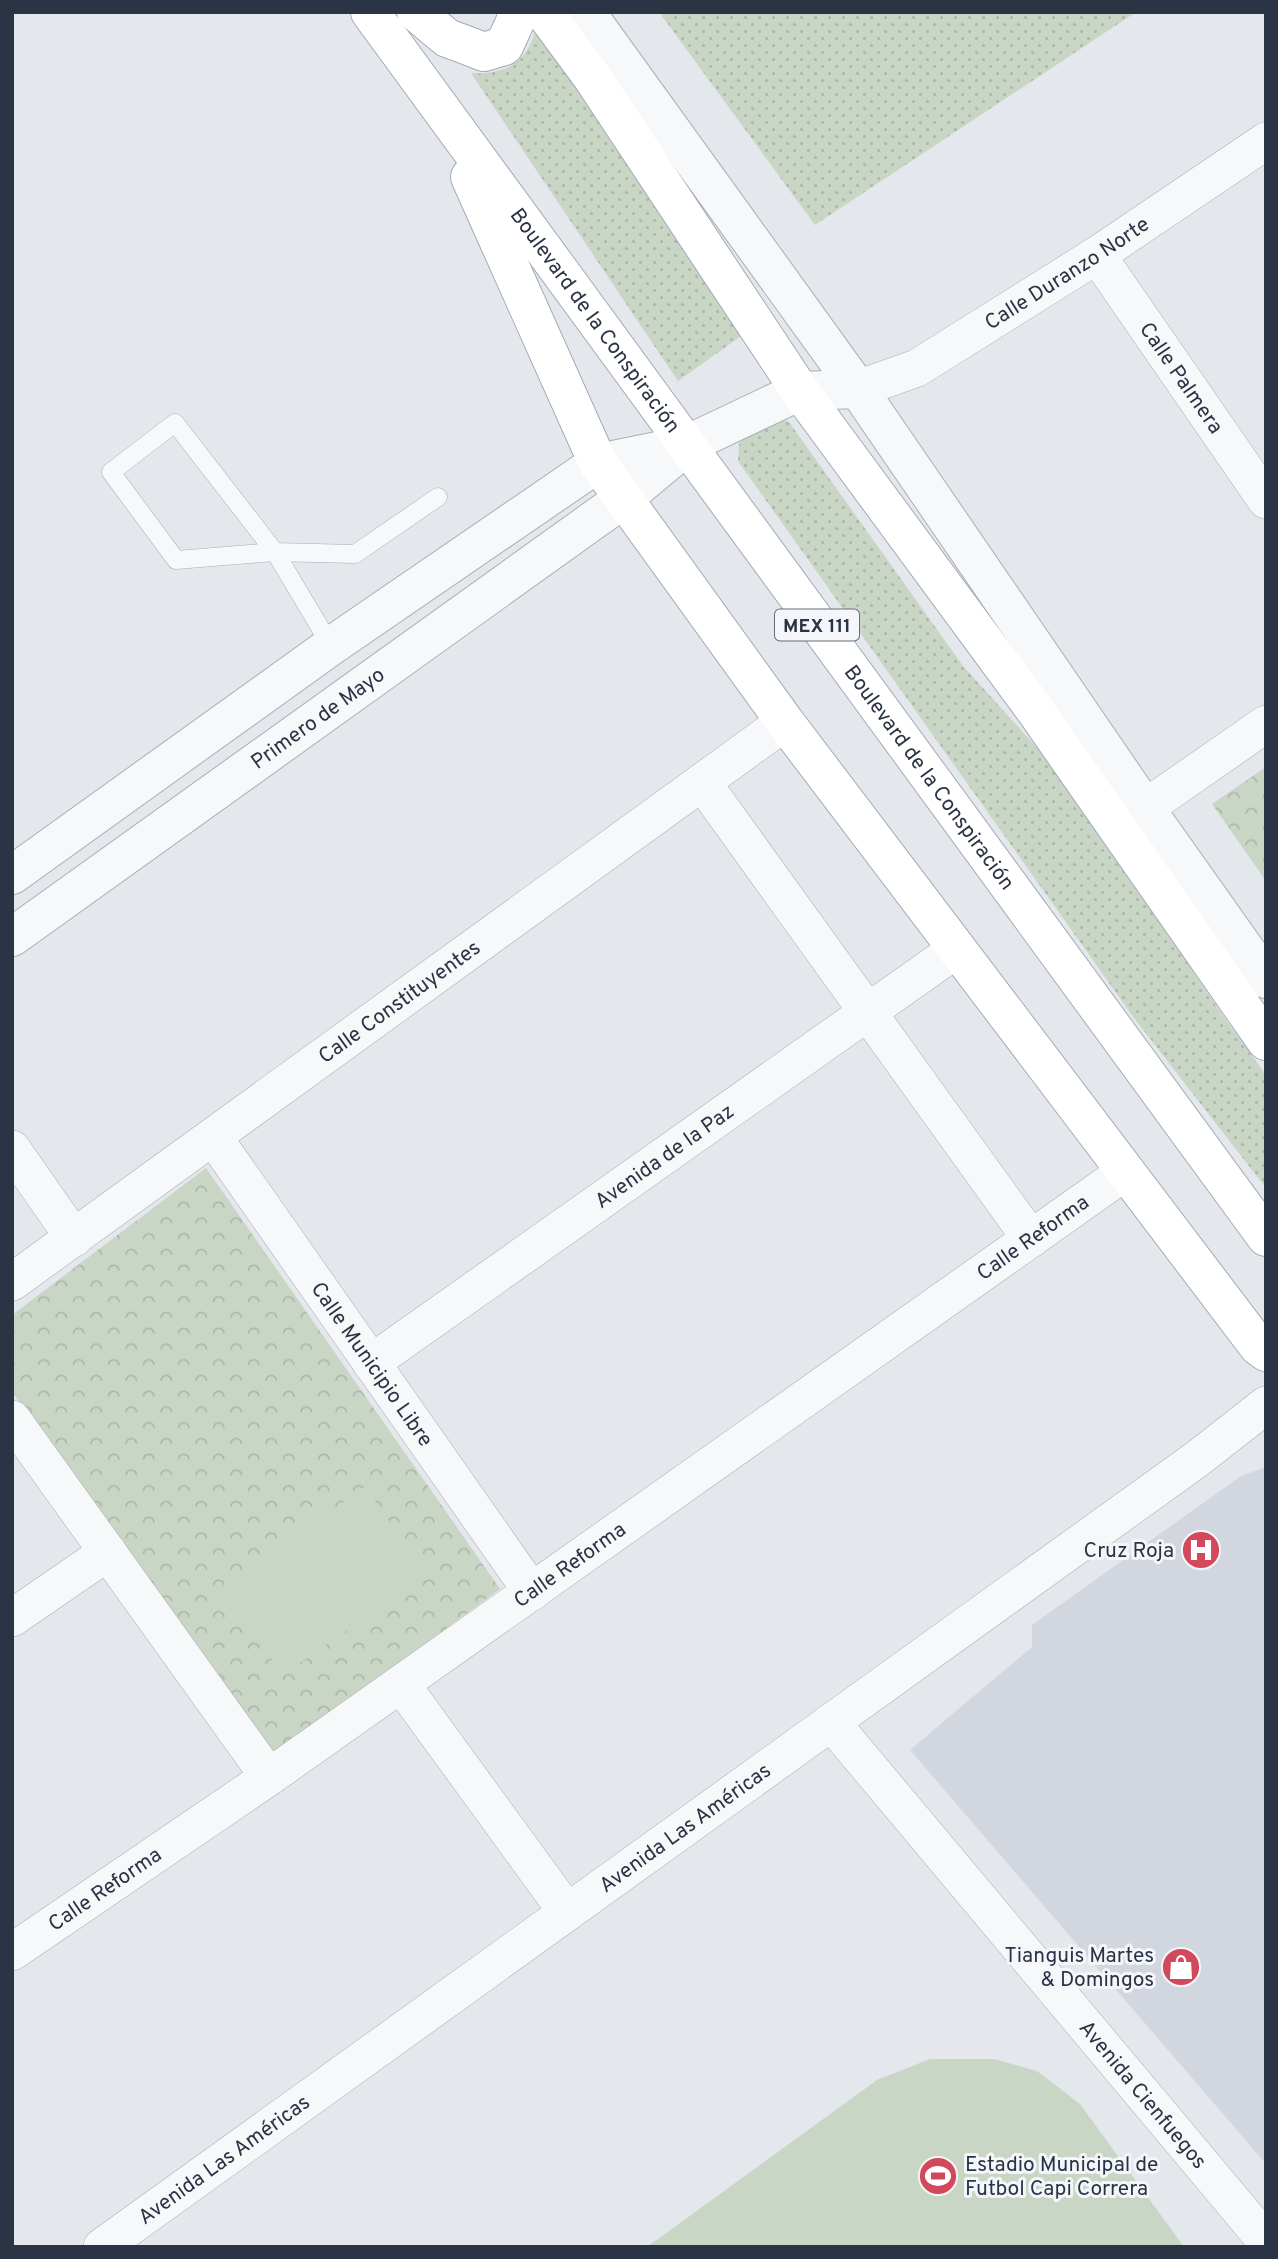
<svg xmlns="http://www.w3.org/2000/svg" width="1278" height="2259" font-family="Overpass,sans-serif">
	<defs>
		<pattern id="grass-dots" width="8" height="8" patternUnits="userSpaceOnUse" patternTransform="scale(1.75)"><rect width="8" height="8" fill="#c9d6c5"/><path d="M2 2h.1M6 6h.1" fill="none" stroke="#adb8ab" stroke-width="1.8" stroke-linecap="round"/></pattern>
		<pattern id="forest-crowns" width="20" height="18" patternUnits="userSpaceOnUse" patternTransform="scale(1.75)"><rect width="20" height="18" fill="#c9d6c5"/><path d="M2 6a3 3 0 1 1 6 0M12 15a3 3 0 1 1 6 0" fill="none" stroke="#adb8ab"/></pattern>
	</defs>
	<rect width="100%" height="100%" fill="#e4e7ec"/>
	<polygon fill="#d2d6de" points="1266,1467 1266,2164 910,1750 1032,1647 1032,1625 1241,1476"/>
	<g fill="url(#grass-dots)">
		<polygon points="659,12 1136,12 815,225"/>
		<path d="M 536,28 L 748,331 L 678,381 L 471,73 C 506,75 528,62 536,28 Z"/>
		<polygon points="775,417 789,422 963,666 1058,771 1223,1016 1266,1075 1266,1188 1134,1018 738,461 739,443"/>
	</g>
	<g fill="url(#forest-crowns)">
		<polygon points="1266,767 1266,881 1212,804"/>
		<polygon points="206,1168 500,1589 271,1756 12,1392 12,1315"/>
	</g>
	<g fill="#c9d6c5">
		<polygon points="365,1487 427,1575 283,1675 221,1587"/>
		<polygon points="930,2059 994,2059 1037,2071 1080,2104 1184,2247 647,2247 877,2080"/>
	</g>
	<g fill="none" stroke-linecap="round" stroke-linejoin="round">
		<g stroke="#a9aeb7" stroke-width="19">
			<polyline id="service" points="331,646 275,552 175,423 111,472 176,560 275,552 355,554 438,497"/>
		</g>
		<g stroke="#a9aeb7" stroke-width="38">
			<g id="minor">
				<path id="s1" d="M 1097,255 L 1266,500"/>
				<path id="s2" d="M 858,389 L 917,368 L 1097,255 L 1266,141"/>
				<polyline points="702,782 1031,1239"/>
				<polyline points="1145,808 1266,724"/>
				<path id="s3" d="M 214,1138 L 532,1592"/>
				<polyline points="12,1149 74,1238"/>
				<path id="s4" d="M 12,1282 L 785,722"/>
				<path id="s5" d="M 371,1363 L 957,949"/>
				<polyline points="12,1419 269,1777"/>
				<polyline points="12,1618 108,1552"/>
				<polyline points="401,1684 567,1912"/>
				<path id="s6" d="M 831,1722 L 1266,2241"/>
				<path id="s7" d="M 12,1952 L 269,1777 L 1125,1172"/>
				<path id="s8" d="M 102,2247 L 1197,1459 L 1266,1405"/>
			</g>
		</g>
		<g stroke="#a9aeb7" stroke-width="40">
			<g id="tertiary">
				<polyline points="586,12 858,389 1145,808 1266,979"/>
				<polyline points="12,875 331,646 598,463 686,445 800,391 858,389"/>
				<path id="s9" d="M 12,937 L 623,499 L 684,448"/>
			</g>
		</g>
		<g stroke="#a3abb8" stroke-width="40">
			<g id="primary">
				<path id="s10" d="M 370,12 L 1266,1237"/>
				<polyline points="416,12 447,38 466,45 484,52 504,46 516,20 516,12"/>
				<polyline points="544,12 592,77 800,391 1035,710 1266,1041"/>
				<polyline points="470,177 598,463 785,722 1258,1346 1266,1352"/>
			</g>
		</g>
		<use href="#service" stroke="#f7f8fa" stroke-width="18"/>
		<use href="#minor" stroke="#f7f8fa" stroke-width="37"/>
		<use href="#tertiary" stroke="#f7f8fa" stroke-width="38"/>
		<use href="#primary" stroke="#fff" stroke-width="38"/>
	</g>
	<defs>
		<g id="hospital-disc" transform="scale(2.0125)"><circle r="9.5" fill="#d1495b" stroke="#f4f6f9"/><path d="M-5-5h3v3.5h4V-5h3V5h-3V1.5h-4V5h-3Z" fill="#fff"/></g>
		<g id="shop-disc" transform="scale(2.0125)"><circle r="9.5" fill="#d1495b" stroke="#f4f6f9"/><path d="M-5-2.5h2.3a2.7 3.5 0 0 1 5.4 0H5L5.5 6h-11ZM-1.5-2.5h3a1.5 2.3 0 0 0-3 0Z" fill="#fff"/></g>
		<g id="stadium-disc" transform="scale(2.0125)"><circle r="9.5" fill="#d1495b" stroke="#f4f6f9"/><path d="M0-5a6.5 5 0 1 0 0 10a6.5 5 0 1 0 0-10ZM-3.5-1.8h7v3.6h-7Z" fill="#fff"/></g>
	</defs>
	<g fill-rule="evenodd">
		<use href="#hospital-disc" x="1201" y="1550"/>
		<use href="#shop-disc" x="1181" y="1967"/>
		<use href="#stadium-disc" x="938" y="2176"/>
	</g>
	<g text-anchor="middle" stroke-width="6" stroke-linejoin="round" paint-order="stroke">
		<rect fill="#f4f6f9" stroke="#676e7b" stroke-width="2" x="775" y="609.5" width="84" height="31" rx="5"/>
		<g font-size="19" font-weight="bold" fill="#2b3445">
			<text x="817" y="632">MEX 111</text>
		</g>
		<g font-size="21" fill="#2b3445" stroke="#f4f6f9">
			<text dy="7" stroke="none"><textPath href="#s2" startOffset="240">Calle Duranzo Norte</textPath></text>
			<text dy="7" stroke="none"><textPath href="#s10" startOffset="382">Boulevard de la Conspiración</textPath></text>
			<text dy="7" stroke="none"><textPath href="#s1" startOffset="149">Calle Palmera</textPath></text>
			<text dy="7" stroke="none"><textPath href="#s9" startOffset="376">Primero de Mayo</textPath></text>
			<text dy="7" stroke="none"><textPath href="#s10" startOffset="948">Boulevard de la Conspiración</textPath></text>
			<text dy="7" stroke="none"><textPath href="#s4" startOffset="478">Calle Constituyentes</textPath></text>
			<text dy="7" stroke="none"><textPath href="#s5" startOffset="359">Avenida de la Paz</textPath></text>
			<text dy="7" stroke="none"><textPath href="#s7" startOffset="1246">Calle Reforma</textPath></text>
			<text dy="7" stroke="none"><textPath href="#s3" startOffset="276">Calle Municipio Libre</textPath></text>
			<text dy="7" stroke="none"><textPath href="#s7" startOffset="679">Calle Reforma</textPath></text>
			<text dy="7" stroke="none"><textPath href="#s8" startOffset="718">Avenida Las Américas</textPath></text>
			<text dy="7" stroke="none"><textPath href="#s7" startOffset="112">Calle Reforma</textPath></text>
			<text dy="7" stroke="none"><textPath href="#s6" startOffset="486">Avenida Cienfuegos</textPath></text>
			<text dy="7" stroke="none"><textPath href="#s8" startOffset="150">Avenida Las Américas</textPath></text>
		</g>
		<g font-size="21" fill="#2b3445" stroke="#f4f6f9" text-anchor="end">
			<text x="1174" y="1557">Cruz Roja</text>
			<text x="1154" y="1962">Tianguis Martes<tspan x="1154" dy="24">&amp; Domingos</tspan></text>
			<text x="965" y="2171" text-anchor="start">Estadio Municipal de<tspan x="965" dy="24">Futbol Capi Correra</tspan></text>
		</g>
	</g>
	<rect width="1278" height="2259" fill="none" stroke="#2b3445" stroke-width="28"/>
</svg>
